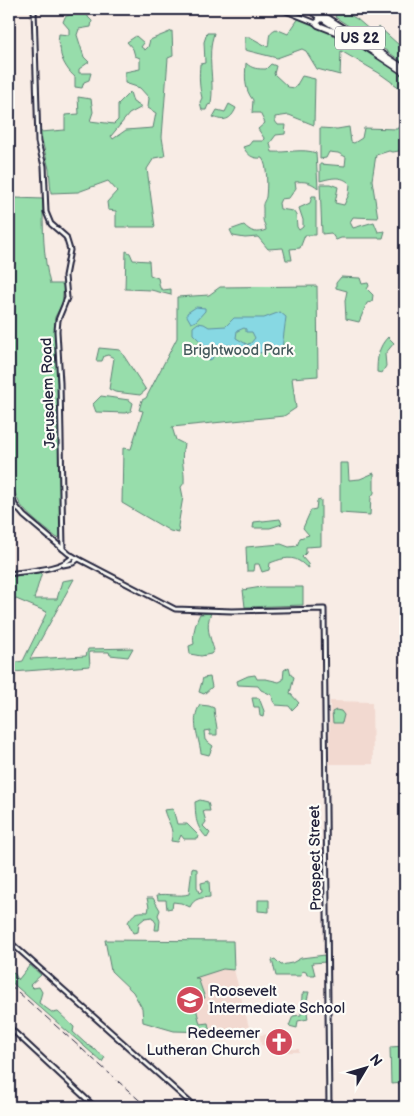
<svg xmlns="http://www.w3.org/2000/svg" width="414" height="1116" font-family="'Balsamiq Sans',sans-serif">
	<rect width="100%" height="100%" fill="#f8ece5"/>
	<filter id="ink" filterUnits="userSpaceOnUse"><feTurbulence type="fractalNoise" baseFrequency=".02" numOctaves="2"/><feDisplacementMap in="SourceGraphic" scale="10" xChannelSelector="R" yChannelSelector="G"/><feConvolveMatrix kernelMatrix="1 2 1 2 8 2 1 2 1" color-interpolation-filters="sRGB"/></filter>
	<g filter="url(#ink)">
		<g fill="#f2d9d0">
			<polygon points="330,701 372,702 373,764 330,764"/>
			<polygon points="223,969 234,970 249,1027 210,1032 174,1031 143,1022 142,1008 133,992"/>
			<polygon points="284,1033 292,1036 292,1049 299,1049 299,1052 279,1052 279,1047 261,1045 260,1035"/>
		</g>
		<g fill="#97ddab" stroke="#5c8073">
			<path d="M 81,9 L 88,9 L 88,17 L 92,21 L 91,27 L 79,29 L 77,35 L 84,57 L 89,62 L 79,69 L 79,73 L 91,73 L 89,80 L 84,82 L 82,88 L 75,87 L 75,77 C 69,72 63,63 61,55 C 60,50 61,48 58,43 L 59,34 L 69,35 L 69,29 L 63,22 L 65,17 Z"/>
			<polygon points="339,9 357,19 371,31 370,36 367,38 335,17"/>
			<path d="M 299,18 L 337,34 L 374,54 L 405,77 L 405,106 L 401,106 L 404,91 L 379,73 L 341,51 L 340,75 L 317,69 L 306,51 L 302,49 L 277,58 L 245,50 L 245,37 L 250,37 L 268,47 C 270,38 267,33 276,29 L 288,34 Z"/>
			<polygon points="379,27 399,45 405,38 405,64 374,42"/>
			<polygon points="172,31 173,56 168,58 162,137 165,156 154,158 147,169 155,227 116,227 116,211 108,210 107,202 117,191 108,181 78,192 51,193 49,169 40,132 65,130 65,115 79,114 78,97 91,99 93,112 90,121 114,124 118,120 118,104 130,92 133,102 142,107 129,114 111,136 113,139 126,130 153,128 156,113 148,108 149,98 140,88 125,83 125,72 140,69 140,58 135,56 133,49 127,42 136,36 144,43 141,47 145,50 148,47 150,40"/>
			<path d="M 207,33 L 214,33 C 206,57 215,79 211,104 L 208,105 L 206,110 L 202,110 L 200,102 L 202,98 C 199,86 199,76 200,64 L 205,63 L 204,42 Z"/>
			<path d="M 246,63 C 252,69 258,69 266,69 L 271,64 L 276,66 L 274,74 L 288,87 L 295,88 L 302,76 L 315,79 L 314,125 L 289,115 L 275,117 L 275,121 L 278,125 L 286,125 L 285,134 L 276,135 L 270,143 L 272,152 C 286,153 303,148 316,153 L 318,188 C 311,182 305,181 295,182 L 296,188 L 289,198 L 281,199 L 279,203 L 280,209 L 293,211 L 296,215 L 297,227 L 299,230 L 303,227 L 303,220 L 299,208 L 310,203 L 312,196 L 316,196 L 316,235 L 305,235 L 300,248 L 290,249 L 292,260 L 286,260 L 283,248 L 268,249 L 258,237 L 245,238 L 233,236 L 230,230 L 244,225 C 251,232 256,234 266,230 C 266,225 263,223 263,219 C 263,215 263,212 263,208 C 262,203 265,201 266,197 C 267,188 268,165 262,158 C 252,159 248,155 243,147 L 249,145 L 252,141 L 263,141 L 264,138 L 258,129 L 265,123 L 260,113 L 252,113 L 253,100 C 244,89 245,77 246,63 Z"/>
			<path d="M 229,104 L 236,108 C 231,120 224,122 213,117 L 217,110 L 225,112 Z"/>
			<path d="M 405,118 L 405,142 L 401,146 L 399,151 L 393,152 L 389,151 L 376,155 L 372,180 L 378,218 L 353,217 L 350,222 L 353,228 L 374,222 L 378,232 L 385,231 L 383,238 L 341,238 L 336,240 L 331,233 L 322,234 L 320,184 L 330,184 L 338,187 L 335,203 L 344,205 L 349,194 L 350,184 C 342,175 331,178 320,181 L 320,164 L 345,166 L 346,157 L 338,153 L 329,152 L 326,158 L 320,159 L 320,128 L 337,129 L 349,127 L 351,142 L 354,143 L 362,138 L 364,128 L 397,129 Z"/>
			<path d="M 9,150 L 12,150 L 15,198 L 43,199 C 43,228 43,256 50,284 L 64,284 L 62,304 L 55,317 L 61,479 L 60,537 L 57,538 C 21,509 14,507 9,460 Z"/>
			<polygon points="126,251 130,253 133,260 149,261 150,275 158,278 160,288 163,290 171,289 171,295 151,290 125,289"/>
			<polygon points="341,277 360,278 362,284 368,283 369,286 367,289 373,295 372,302 367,303 359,322 346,319 345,301 347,291 336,288 336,283"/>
			<path d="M 317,286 L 318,376 L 292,378 L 296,408 L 284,416 L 172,427 L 176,440 L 184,444 C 180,460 185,469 184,483 L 181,487 L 183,497 L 178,526 L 179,533 L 170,531 L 122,503 L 123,448 L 131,449 L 143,411 L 139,410 L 142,400 L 146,398 L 177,338 L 177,297 L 209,295 L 220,287 Z"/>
			<path d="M 388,337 L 394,343 L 385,354 L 386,366 L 382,373 L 377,372 C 377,359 378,347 388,337 Z"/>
			<polygon points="99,348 120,350 146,390 140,395 115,392 109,389 114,358 108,355 104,356 102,361 96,361"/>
			<polygon points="101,396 129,400 133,403 131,411 125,413 96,412 93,404"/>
			<polygon points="340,463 348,463 349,480 360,479 374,473 374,493 371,497 370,515 340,513"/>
			<path d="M 321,500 L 321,546 L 306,547 L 306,553 L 302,557 L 308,564 L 309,568 C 304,566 303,563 299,561 C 290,555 278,560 270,563 L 269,570 L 262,572 L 259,564 L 255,564 L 254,571 L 247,571 L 246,547 L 281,544 L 289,547 L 297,546 L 300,538 L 309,535 L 303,528 L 311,510 L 316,509 L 317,501 Z"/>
			<polygon points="280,519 282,524 270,528 253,528 254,522"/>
			<polygon points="42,572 34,599 57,599 62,581 74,579 30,659 86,656 88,649 133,648 128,657 110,655 109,652 89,652 90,666 13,672 12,663 23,661 47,612 9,596 10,591 9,590 9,577"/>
			<polygon points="262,587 303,587 303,605 245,607 243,590"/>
			<path d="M 211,613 C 205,626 210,637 214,650 L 211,654 L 201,656 L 190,654 L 189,646 L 194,644 C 192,635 196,621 200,614 Z"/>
			<polygon points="289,667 291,675 294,677 290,693 299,703 292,710 289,706 276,705 273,701 272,695 261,690 258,686 238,685 237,681 248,676 255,675 257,679 266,679 279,682 283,680 284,670"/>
			<polygon points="210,677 212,687 204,694 199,692 203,678"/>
			<polygon points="252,698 259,698 264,711 263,717 260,716 259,707 254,707"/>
			<path d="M 200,705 L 209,706 L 214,708 C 214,717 218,726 217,735 L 210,735 L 210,730 L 204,731 L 205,740 L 213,746 L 209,755 L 201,753 C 199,737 190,720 200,705 Z"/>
			<polygon points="336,710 341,711 344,715 342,723 333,723 332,712"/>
			<path d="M 200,800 L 208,802 L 210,811 L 203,811 L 206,822 L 203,826 L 210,833 L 207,838 C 195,825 196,819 195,802 Z"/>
			<path d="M 173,809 L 177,824 L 187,824 L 199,836 L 198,839 L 184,839 L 181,835 L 178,842 L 171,841 C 175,828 167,822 164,810 Z"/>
			<path d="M 192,868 L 197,869 L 197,887 L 199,893 L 202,891 L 201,883 L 209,881 L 210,897 C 201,898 194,898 190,907 L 181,903 L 173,902 L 172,908 L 167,909 L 166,900 L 158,900 L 157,895 C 168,893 179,897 189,894 Z"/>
			<path d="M 147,898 L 153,898 L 160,910 L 158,915 L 160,920 L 159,930 L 155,930 L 156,923 L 152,917 L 145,918 L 139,923 L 138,932 L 133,933 L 128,922 C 134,913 136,911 148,912 L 149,907 Z"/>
			<polygon points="258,900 269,900 269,912 258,911"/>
			<polygon points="105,940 233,941 234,970 223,969 195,978 198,978 205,998 194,1000 200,1024 208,1023 210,1032 174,1031 143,1022 142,1008 133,992 111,971"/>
			<polygon points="325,955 326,962 312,963 315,975 307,975 306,972 302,971 301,976 276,976 272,960 275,959 281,965 292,963 301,958"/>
			<polygon points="30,965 41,975 30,985 33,988 39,987 42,992 39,1003 53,1013 58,1012 74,1027 73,1032 85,1043 105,1057 102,1062 9,980 9,968 15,974 18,980"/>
			<polygon points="304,992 309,992 306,1004 308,1019 298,1021 297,1028 289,1026 293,1016 301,1015 302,995"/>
			<polygon points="405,1046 405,1083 391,1084 390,1047"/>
		</g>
		<g fill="#87d8e3" stroke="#5f8fa0" fill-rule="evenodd">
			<polygon points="196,307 205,308 205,311 196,321 191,323 187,316 187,313"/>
			<path d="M 280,312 L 286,317 L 282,348 C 267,352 253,355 237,354 L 235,346 L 227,345 L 225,349 L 216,349 L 212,359 L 208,360 L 206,347 L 193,334 L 193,327 L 198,323 L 204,324 L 209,327 L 226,326 L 234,318 L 264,318 ZM 244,328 L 246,329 L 246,332 L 252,332 L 255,338 L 250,344 L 249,343 L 248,345 L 236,338 L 237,331 Z"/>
		</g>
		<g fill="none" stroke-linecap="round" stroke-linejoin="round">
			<g stroke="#22223b" stroke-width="7">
				<g id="secondary">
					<polyline points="34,9 38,142 44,166 46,212 51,224 66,237 70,250 65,276 67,298 58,320 57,331 60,383 63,549"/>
					<polyline points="281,9 316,23"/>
					<polyline points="9,489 15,505 24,516 69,554 175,609 232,611 324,609 329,1107"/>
					<polyline points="63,565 73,563 78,559"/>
					<path d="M 9,574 C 25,571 63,570 73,556"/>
					<polyline points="9,941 195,1107"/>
					<polyline points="9,1027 95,1107"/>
				</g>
			</g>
			<g stroke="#22223b" stroke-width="8">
				<g id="highway">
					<polyline points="308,9 405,73"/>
					<polyline points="314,9 405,69"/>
					<polyline points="318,16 320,20 316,23 318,25 346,36"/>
				</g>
			</g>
			<use href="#secondary" stroke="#fdfcf7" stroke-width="3"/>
			<use href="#highway" stroke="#fdfcf7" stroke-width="4.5"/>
			<polyline stroke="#22223b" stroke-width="1" stroke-dasharray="8 4" stroke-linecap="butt" points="9,984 147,1107"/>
		</g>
	</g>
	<defs>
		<g id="school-disc" transform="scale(1.4375)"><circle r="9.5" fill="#d1495b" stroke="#fdfcf7"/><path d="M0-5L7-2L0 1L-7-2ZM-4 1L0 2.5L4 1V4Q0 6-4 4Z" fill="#fff"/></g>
		<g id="church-disc" transform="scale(1.4375)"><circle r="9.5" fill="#d1495b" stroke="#fdfcf7"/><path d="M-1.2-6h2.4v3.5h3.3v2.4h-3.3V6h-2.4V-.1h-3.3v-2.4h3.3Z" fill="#fff"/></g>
	</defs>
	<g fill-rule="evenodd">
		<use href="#school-disc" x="190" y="1000"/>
		<use href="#church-disc" x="279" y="1042"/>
	</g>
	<g text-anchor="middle" stroke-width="4.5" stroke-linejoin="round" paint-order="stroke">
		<rect fill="#fdfcf7" stroke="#646373" stroke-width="1" x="335" y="26.5" width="50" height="23" rx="4"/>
		<g font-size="14" font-weight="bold" fill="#22223b">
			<text x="360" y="43">US 22</text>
		</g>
		<g font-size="15" fill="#455a5d" stroke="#fdfcf7">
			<text x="238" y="355">Brightwood Park</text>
		</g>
		<g font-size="15" fill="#22223b" stroke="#fdfcf7">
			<text transform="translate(48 393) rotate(-92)" y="5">Jerusalem Road</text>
			<text transform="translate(315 858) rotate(-91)" y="5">Prospect Street</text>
		</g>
		<g font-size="15" fill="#22223b" stroke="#fdfcf7" text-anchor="start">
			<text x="209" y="996">Roosevelt<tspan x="209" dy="17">Intermediate School</tspan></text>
			<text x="260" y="1038" text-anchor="end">Redeemer<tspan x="260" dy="17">Lutheran Church</tspan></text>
		</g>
	</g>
	<rect width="414" height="1116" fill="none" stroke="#fdfcf7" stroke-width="30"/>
	<rect x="15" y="15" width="384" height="1086" fill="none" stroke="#22223b" stroke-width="2" filter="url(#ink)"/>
	<g transform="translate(366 1068) rotate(52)" stroke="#fdfcf7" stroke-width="4" paint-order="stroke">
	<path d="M0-4L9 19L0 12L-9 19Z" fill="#22223b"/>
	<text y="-8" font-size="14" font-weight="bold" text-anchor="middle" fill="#22223b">N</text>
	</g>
</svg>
